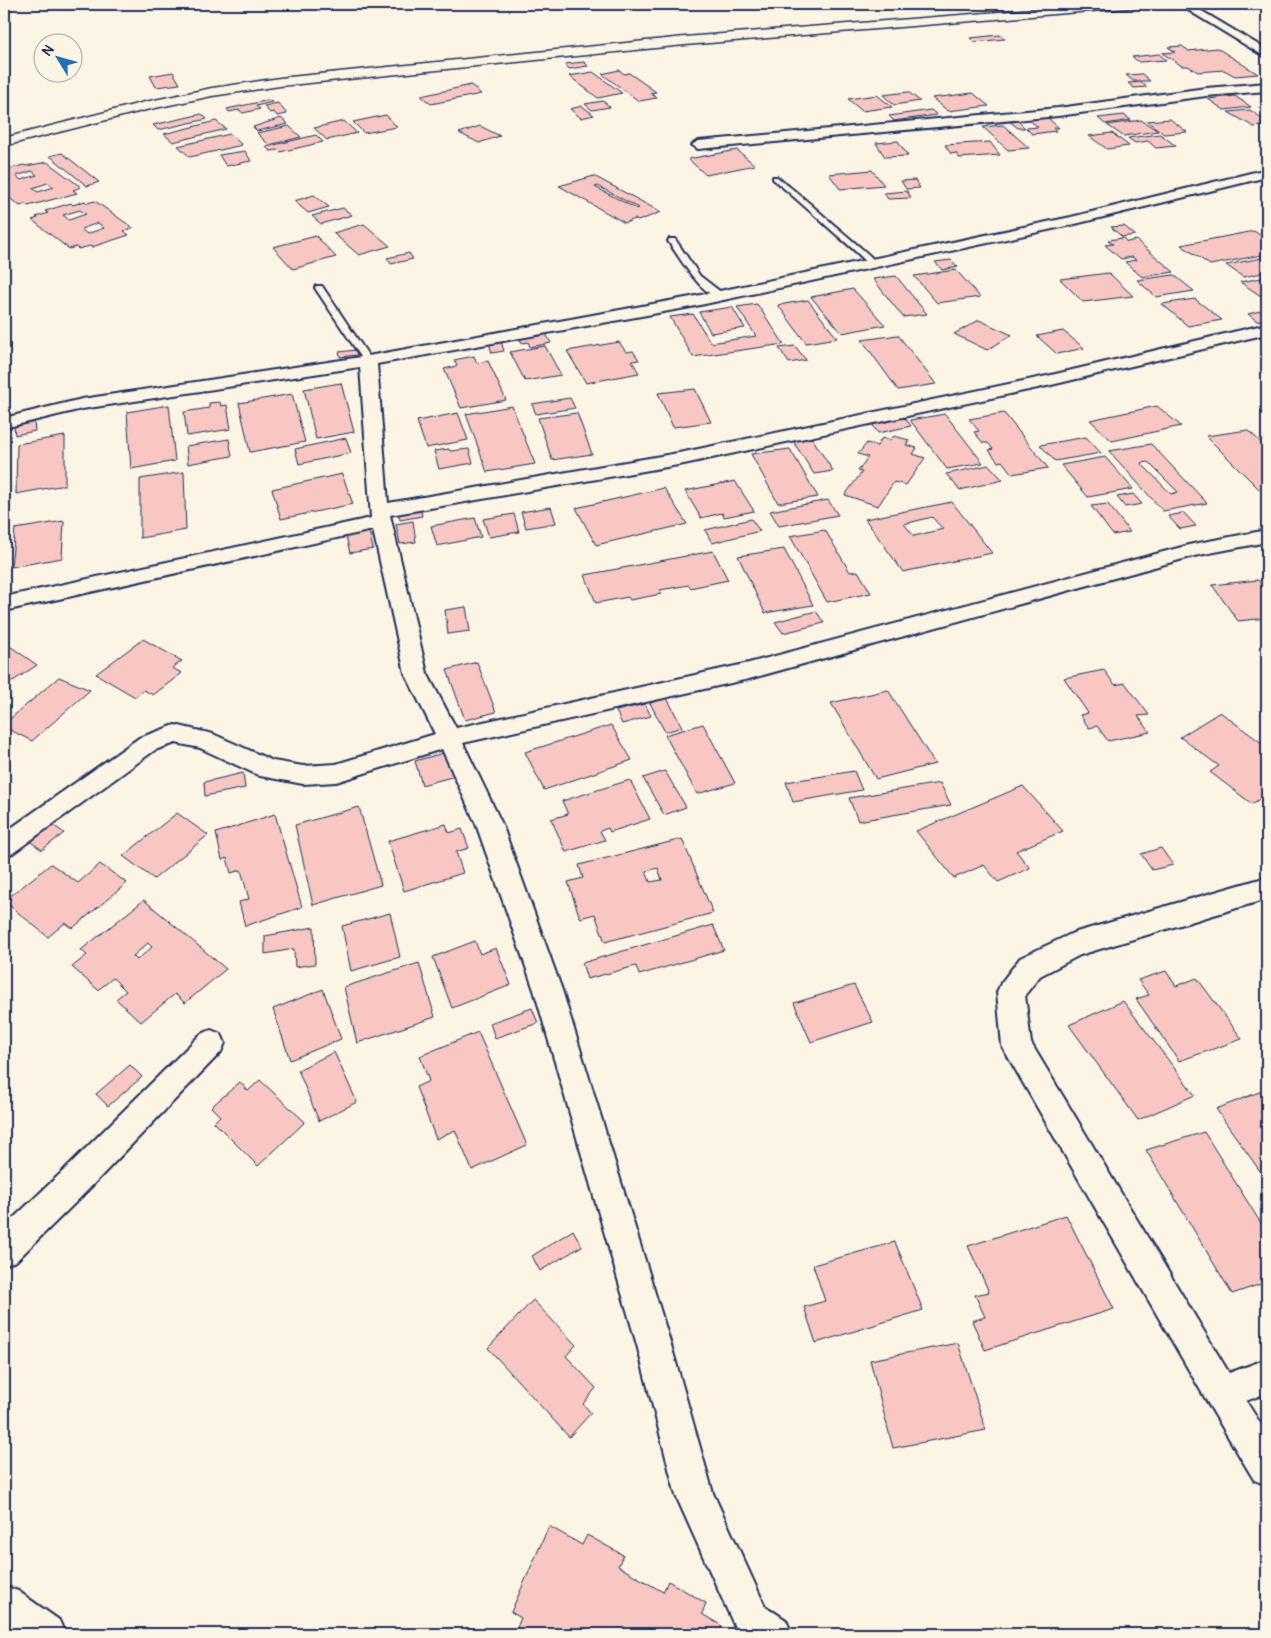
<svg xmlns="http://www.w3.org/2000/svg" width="1271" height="1638" font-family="Pangolin,sans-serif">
	<rect width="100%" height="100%" fill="#fcf5e5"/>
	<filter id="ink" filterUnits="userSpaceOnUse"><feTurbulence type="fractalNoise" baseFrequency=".02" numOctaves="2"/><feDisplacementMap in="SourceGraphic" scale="10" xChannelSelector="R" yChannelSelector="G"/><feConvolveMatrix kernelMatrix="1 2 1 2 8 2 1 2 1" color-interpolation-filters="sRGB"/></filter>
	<g filter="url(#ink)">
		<g fill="#f8c7c3" stroke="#1b2f5e" fill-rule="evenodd">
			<polygon points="1000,35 1005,39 974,42 970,38"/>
			<polygon points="1182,46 1189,51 1217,48 1258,74 1235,76 1224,70 1198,72 1188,66 1182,66 1162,53 1175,52 1168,47"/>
			<polygon points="1159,54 1166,60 1139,62 1132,57"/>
			<polygon points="584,62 588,66 569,69 565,64"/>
			<polygon points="619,70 624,74 629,73 656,92 650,93 657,98 639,101 602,74"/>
			<polygon points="173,72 180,84 156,87 150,76"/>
			<polygon points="593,72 622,93 598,98 569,76"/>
			<polygon points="1142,74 1150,81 1133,81 1126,75"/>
			<polygon points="1141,82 1147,87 1134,88 1128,83"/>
			<polygon points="471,85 481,94 431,104 421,96"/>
			<polygon points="908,92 920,101 894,105 883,95"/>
			<polygon points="973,93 989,106 948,111 932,98"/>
			<polygon points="877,95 892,107 862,111 848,99"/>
			<polygon points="1235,96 1251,107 1224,110 1208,99"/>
			<polygon points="269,100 272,102 256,106 260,109 243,113 239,110 229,112 227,109"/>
			<polygon points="603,101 610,107 592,110 585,104"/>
			<polygon points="278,103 287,114 277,116 274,112 270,113 264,106"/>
			<polygon points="582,106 594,115 581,118 570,109"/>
			<polygon points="931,110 937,115 894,121 889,116"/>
			<polygon points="1250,110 1267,122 1267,125 1254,127 1228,112"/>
			<polygon points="202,114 207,119 158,130 153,125"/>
			<polygon points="386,115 397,127 364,133 353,122"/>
			<polygon points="1124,115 1131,120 1105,124 1098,118"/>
			<polygon points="281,118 288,124 257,131 253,127"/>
			<polygon points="1048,118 1059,128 1053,128 1056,131 1032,134 1026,128 1038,127 1029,120"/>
			<polygon points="1170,119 1187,132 1164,134 1147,121"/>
			<polygon points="1017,120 1025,128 1018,128 1009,121"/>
			<polygon points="1141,120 1158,131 1123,136 1107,125"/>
			<polygon points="216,121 226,129 173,142 164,134"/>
			<polygon points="344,121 357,133 327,140 314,128"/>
			<polygon points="1003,125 1029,148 1008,150 983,127"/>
			<polygon points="289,126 301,137 269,145 257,133"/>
			<polygon points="480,126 500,136 479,143 459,133"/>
			<polygon points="1112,133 1129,146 1107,149 1089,136"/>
			<polygon points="230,134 242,145 190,157 178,146"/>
			<polygon points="1160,134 1176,146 1156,148 1148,141 1135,143 1128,138"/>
			<polygon points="316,135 323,142 280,152 278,150 270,151 266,147"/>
			<polygon points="898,141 908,156 885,157 876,143"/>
			<polygon points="990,142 1000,155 959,158 956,153 951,154 945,145"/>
			<polygon points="737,150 755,165 706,175 688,159"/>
			<polygon points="245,151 251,161 226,166 219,155"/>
			<polygon points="62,153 99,182 87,186 50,156"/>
			<path d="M 47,162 L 81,187 L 73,190 L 77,193 L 28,206 L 26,204 L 20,206 L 4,194 L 4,170 L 24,165 L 26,166 ZM 32,171 L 37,175 L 21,180 L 16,176 ZM 48,183 L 54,187 L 38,192 L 32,188 Z"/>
			<polygon points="872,170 884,185 840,189 829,174"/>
			<path d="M 594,176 L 661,212 L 638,221 L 635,219 L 625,223 L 559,186 ZM 598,186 L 639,208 L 637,209 L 595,187 Z"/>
			<polygon points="915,180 920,188 906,189 901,181"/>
			<polygon points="907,191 911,198 888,199 884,193"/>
			<polygon points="314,195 329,207 308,213 294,201"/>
			<path d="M 85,201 L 87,203 L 95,201 L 133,228 L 124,231 L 129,235 L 92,247 L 90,246 L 78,249 L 76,247 L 69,249 L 32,220 L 38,218 L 36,217 L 48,213 L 45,211 L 71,203 L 73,205 ZM 80,210 L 86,214 L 69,220 L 63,215 ZM 98,223 L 104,228 L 87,234 L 81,229 Z"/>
			<polygon points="343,208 352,215 321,224 312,216"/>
			<polygon points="364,224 390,246 359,255 333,233"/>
			<polygon points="1124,226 1135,235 1122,237 1111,227"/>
			<polygon points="1254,231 1267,240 1267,254 1210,265 1181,245"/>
			<polygon points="316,236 336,257 293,269 273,247"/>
			<polygon points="1123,238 1127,242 1136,240 1174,272 1142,277 1125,262 1136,260 1132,257 1121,259 1105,245 1113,244 1108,240"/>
			<polygon points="409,253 413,259 391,264 387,258"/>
			<polygon points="1267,257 1267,272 1243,277 1226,265"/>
			<polygon points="951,260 958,267 942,270 935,262"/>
			<polygon points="956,270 980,297 937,303 914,276"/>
			<polygon points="1109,273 1133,296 1083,302 1060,279"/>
			<polygon points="1174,275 1194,291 1156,297 1137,280"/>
			<polygon points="896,276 927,314 903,317 873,279"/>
			<polygon points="1267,277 1267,300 1240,282"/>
			<polygon points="853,289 885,325 842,333 811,297"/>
			<polygon points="1195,299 1222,320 1188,326 1162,304"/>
			<polygon points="808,300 837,338 806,343 778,305"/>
			<polygon points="757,304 784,344 693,357 670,317 693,314 711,343 756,336 737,307"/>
			<polygon points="732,307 745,328 711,333 699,312"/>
			<polygon points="1264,310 1267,313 1267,318 1257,321 1248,314"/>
			<polygon points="979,320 1012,335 987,350 954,334"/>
			<polygon points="1063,331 1084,348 1057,354 1037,336"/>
			<polygon points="546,334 551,343 530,347 528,342 522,343 520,339"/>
			<polygon points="898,335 936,384 898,390 862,340"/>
			<polygon points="501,341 504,351 492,353 489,343"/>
			<polygon points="619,342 626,352 633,351 639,360 632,361 639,373 586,383 567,351"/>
			<polygon points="545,346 561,375 525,381 510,352"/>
			<polygon points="795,346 806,360 789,363 779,348"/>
			<polygon points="356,350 357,355 340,357 339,352"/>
			<polygon points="474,356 477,363 488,361 506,400 461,408 444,369 457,366 454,360"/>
			<polygon points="341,383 354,432 316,439 304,389"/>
			<polygon points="695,389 711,422 673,427 658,393"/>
			<polygon points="292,394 305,442 250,452 239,403"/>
			<polygon points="570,398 575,408 536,414 532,404"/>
			<polygon points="220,402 221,406 227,405 231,429 187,436 184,412 209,408 209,403"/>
			<polygon points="169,405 175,461 131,469 127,412"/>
			<polygon points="512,406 535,464 487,472 466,414"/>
			<polygon points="1157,406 1181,426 1112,441 1090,420"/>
			<polygon points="458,413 468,440 426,448 417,421"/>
			<polygon points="577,413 592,454 552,460 538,418"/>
			<polygon points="1004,413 1048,468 1012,474 1002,461 998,462 989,450 993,449 988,443 983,443 974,432 979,431 969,419"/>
			<polygon points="945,414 983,463 947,469 910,420"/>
			<polygon points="905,418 911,426 878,433 872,424"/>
			<polygon points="34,422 35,431 15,435 14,426"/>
			<polygon points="1248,430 1267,448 1267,489 1260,490 1206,436"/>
			<polygon points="65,436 65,485 16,494 17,444"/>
			<polygon points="894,436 909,440 906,445 917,448 913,454 925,458 906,485 894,482 878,506 845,495 862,472 858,471 868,457 858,454 867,443 877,446 882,438 890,440"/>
			<polygon points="1086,437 1101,453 1055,461 1040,445"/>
			<polygon points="346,438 351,453 299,464 295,449"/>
			<polygon points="812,438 833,471 814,474 793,441"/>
			<polygon points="229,439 232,456 188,464 186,446"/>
			<path d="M 1151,444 L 1207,503 L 1163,511 L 1109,451 ZM 1148,462 L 1178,492 L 1171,494 L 1141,463 Z"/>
			<polygon points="449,449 450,451 469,449 473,463 439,469 434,451"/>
			<polygon points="790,449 818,497 778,503 751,454"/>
			<polygon points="1105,457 1133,489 1088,497 1061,465"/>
			<polygon points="989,465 1003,480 960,490 946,474"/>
			<polygon points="184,472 186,530 140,538 140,479"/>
			<polygon points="342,474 353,504 281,519 272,489"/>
			<polygon points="735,481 754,511 724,517 722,513 701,518 685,491"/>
			<polygon points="664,488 687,524 596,545 576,508"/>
			<polygon points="1133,494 1142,504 1125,507 1117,497"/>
			<polygon points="828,500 838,515 779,526 770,511"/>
			<path d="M 952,502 L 992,553 L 903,572 L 865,519 ZM 932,517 L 943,529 L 914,536 L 904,524 Z"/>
			<polygon points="1108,504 1130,532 1113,535 1091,506"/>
			<polygon points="420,507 422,516 400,520 398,511"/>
			<polygon points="551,507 556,523 526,528 521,512"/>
			<polygon points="1184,513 1196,526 1180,529 1168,516"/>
			<polygon points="514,514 519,532 489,537 483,519"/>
			<polygon points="475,518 481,537 437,546 431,526"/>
			<polygon points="751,519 760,531 712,543 705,530"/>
			<polygon points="64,521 62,558 11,567 15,529"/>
			<polygon points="413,521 416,542 400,544 396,524"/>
			<polygon points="825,530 850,572 858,571 871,593 827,602 790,536"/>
			<polygon points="369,531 373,549 350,553 346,536"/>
			<polygon points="784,549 813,605 765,613 738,556"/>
			<polygon points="713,551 728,580 690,588 689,585 660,590 661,594 630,600 628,597 596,603 585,575"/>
			<polygon points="1258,580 1267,592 1267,618 1238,621 1212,585"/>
			<polygon points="466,607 470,631 448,634 445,610"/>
			<polygon points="816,611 824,623 783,633 775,622"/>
			<polygon points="143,639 182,661 172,668 182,673 153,695 144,690 135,697 96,674"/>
			<polygon points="4,642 37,665 4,687"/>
			<polygon points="477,662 496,712 465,720 447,670"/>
			<polygon points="1104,670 1115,685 1125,683 1149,715 1138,716 1150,732 1108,741 1097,726 1089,728 1080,715 1088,713 1064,678"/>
			<polygon points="59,677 90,690 32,741 4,727 4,724"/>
			<polygon points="888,690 935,764 876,779 831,703"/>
			<polygon points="667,698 682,727 665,732 650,703"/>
			<polygon points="645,704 651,716 622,724 616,711"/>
			<polygon points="1220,712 1267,747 1267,794 1252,804 1210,772 1219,766 1180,737"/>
			<polygon points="703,724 735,783 697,794 665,735"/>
			<polygon points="611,725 632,760 544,790 525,752"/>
			<polygon points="447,752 455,776 422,785 415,761"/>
			<polygon points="665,771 686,807 664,815 643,778"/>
			<polygon points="854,771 862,790 793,802 786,782"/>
			<polygon points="243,773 245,788 205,796 204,782"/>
			<polygon points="630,780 650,819 610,832 608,828 600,831 605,840 566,852 551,819 568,814 562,801"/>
			<polygon points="940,783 951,805 858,821 849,798"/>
			<polygon points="1023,786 1063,831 1016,851 1030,868 998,882 984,865 954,878 916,831"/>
			<polygon points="359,807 381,885 313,905 295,825"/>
			<polygon points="177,813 208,835 154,879 123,856"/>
			<polygon points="275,814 302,907 245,926 239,902 249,899 241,870 231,873 227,858 222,860 216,833"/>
			<polygon points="446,824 449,833 462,829 469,848 456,852 463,873 404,891 388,841"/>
			<polygon points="53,825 64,833 42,850 31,842"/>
			<path d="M 682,839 L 713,913 L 605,942 L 595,914 L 580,918 L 568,882 L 583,878 L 579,865 ZM 658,868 L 662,880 L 650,882 L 646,871 Z"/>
			<polygon points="1161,848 1173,865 1152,870 1141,854"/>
			<polygon points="51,864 78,883 100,864 127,883 73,928 65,923 48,937 4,901"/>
			<path d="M 144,900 L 226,969 L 185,1003 L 175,994 L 141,1022 L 116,999 L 126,991 L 113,978 L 98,990 L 72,967 L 87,955 L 81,950 ZM 148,943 L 152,947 L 137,960 L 133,956 Z"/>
			<polygon points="390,913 400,957 351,971 342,926"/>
			<polygon points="713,925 724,950 639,975 636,966 587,979 582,963"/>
			<polygon points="314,927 315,964 295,967 294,949 265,954 265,936"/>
			<polygon points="475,941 480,954 496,948 511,985 452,1008 433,957"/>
			<polygon points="419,963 435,1017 357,1043 344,987"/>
			<polygon points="1166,971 1176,986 1197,978 1242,1039 1179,1061 1136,999 1149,995 1138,980"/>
			<polygon points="854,985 873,1022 811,1042 794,1003"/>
			<polygon points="323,989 341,1039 290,1060 273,1009"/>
			<polygon points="1123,1001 1195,1095 1138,1120 1069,1025"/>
			<polygon points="532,1008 538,1023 495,1038 490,1023"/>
			<polygon points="478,1032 527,1145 472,1170 455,1130 436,1139 416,1087 429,1081 420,1056"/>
			<polygon points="334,1052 357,1102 319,1121 298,1070"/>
			<polygon points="130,1065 142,1077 108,1106 96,1094"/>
			<polygon points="260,1080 305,1122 258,1166 214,1122 220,1116 211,1107 240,1082 248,1091"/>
			<polygon points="1267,1089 1267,1181 1216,1109"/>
			<polygon points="1204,1132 1267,1233 1267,1282 1232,1294 1146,1150"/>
			<polygon points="1066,1215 1114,1309 985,1350 972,1321 985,1317 975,1295 989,1292 968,1246"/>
			<polygon points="573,1230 582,1246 540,1271 532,1256"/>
			<polygon points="895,1242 923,1310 816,1343 804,1307 825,1301 813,1265"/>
			<polygon points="533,1300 576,1345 566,1356 596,1388 583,1404 591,1413 569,1437 488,1348"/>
			<polygon points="958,1343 986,1430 893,1448 870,1360"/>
			<polygon points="549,1526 582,1545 587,1535 623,1555 618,1566 663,1592 668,1581 706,1603 702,1614 722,1626 719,1634 518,1634 515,1632 521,1618 511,1612"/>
		</g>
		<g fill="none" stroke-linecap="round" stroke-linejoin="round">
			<g stroke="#1b2f5e" stroke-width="4">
				<g id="service">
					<path d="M 773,177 L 777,177 C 797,192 815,208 834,225 C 848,237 862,248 875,261 L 875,265 L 869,265 C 857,251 842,240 829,228 C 810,211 792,195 773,179 Z"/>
					<path d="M 669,239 L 675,239 L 700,276 L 722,293 L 722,297 C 703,299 678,255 668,241 Z"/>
					<polygon points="316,286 322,286 372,361 371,363 365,363 315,288"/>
				</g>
			</g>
			<g stroke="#1b2f5e" stroke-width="4">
				<g id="minor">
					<polygon points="1178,4 1190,4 1267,50 1267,58"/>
					<polygon points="1267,83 1267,91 1206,96 1058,116 698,149 692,145 698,141 1058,108 1206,88"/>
					<polygon points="1267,169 1267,177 1071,225 691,307 377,364 388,503 684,452 1047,376 1267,324 1267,334 1047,386 684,464 390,515 427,673 456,728 749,663 1193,544 1267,530 1267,542 1194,556 749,679 463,743 502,824 562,990 671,1345 713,1493 765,1606 786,1620 792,1634 738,1634 676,1496 637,1345 534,990 476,824 442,749 336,782 303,784 260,776 200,748 176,743 155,750 13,853 4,856 4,833 139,738 175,725 213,734 273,761 303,766 336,764 435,734 405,673 373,530 4,611 4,597 371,518 360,367 82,409 4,428 4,418 82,399 368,356 691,297 1071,217"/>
					<polygon points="1267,877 1267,899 1080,955 1040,976 1025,995 1031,1043 1229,1373 1267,1359 1267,1393 1246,1401 1267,1434 1267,1485 1254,1480 1209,1405 1007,1055 1002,1046 997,992 1001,983 1020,958 1073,933"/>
					<polygon points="211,1030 221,1034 225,1043 221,1052 81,1197 16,1261 4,1265 4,1227 59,1175 201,1034"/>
					<polygon points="4,1586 18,1591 59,1620 65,1634 12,1634 4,1628"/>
				</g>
			</g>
			<g stroke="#1b2f5e" stroke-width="3">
				<polygon id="secondary" points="1099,4 1145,4 1139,7 685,45 280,86 212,96 146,110 4,146 4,138 145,102 212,88 280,78 685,37"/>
			</g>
			<use href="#service" fill="#fcf5e5" fill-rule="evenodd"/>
			<use href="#minor" fill="#fcf5e5" fill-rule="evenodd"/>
			<use href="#secondary" fill="#fcf5e5" fill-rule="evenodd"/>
		</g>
	</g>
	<rect width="1271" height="1638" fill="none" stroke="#fcf5e5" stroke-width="20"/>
	<rect x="10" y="10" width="1251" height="1618" fill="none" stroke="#1b2f5e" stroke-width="2" filter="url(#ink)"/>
	<g transform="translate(58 58) rotate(307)"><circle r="24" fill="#fcf5e5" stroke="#a2a6af"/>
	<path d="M0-4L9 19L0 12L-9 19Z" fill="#1f6fb2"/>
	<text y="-8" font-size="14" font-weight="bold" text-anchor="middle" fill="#1b2f5e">N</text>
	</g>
</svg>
